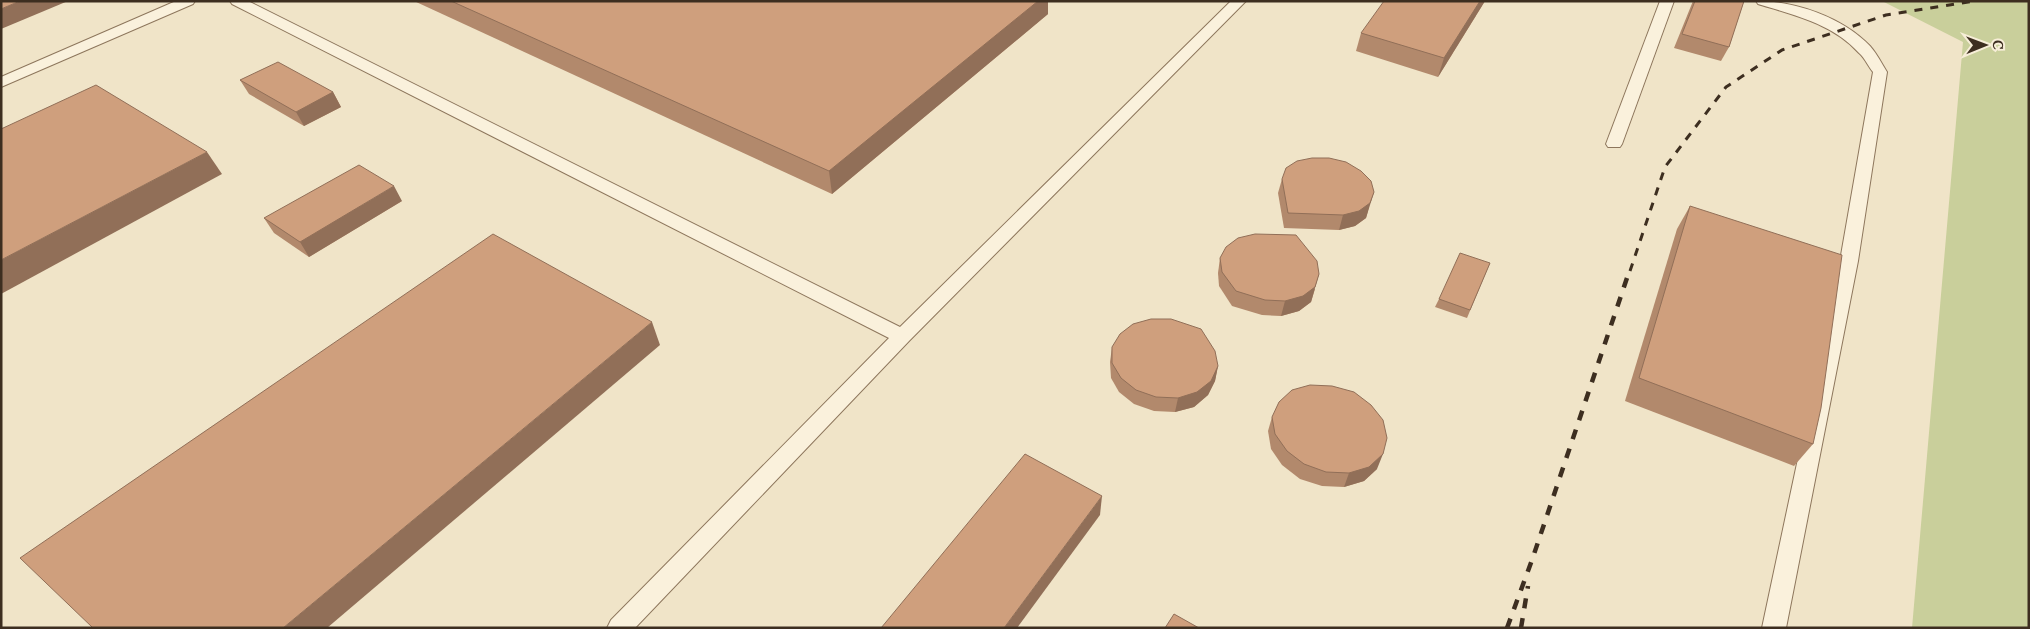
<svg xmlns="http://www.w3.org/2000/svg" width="2030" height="629" font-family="Lora,serif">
	<rect width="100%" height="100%" fill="#f0e4c8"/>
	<polygon fill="#c9cf9b" points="1882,1 2029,1 2029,628 1912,628 1963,42"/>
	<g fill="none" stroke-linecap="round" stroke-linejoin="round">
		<g stroke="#8d765c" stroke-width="2">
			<g id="lane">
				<polygon points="176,1 195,1 193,4 1,87 1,77"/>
				<polygon points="230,1 248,1 900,327 1231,1 1246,1 909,341 635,628 607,628 611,620 889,338 232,4"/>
				<polygon points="1660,1 1674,1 1622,144 1620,147 1608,147 1606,144"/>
				<path d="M 1756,1 C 1795,1 1842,17 1870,46 C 1877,54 1882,64 1887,72 L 1858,261 L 1786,628 L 1762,628 L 1840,261 L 1873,72 C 1868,66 1865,58 1859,53 C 1833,24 1794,15 1758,4 Z"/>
			</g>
		</g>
		<use href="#lane" fill="#faf1dc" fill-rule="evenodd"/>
		<polyline stroke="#3d2e20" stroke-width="3" stroke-dasharray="8 8" stroke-linecap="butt" points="1630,271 1665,167 1726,87 1782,50 1886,15 1975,1"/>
		<g stroke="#3d2e20" stroke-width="4.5" stroke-dasharray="10 10" stroke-linecap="butt">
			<polyline points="1507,628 1532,560 1630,269"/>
			<polyline points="1521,628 1528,586"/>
		</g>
	</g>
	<g fill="#b2896c">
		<polygon points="414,1 1048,1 1048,14 832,194"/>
		<polygon points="1485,1 1438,77 1356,51 1361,33"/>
		<polygon points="1693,1 1744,1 1729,47 1721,61 1674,48"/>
		<polygon points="240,80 333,92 341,107 304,126 249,94"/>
		<polygon points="1282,179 1369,207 1366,218 1355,226 1339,230 1284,228 1278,193"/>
		<polygon points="402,201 309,257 274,233 264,218"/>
		<polygon points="1690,206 1813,444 1794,466 1625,401 1677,229"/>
		<polygon points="1220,258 1315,289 1311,302 1299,311 1281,316 1262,315 1232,306 1219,286 1218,273"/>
		<polygon points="1490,263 1467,318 1435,307 1439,299"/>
		<polygon points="1112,347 1218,366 1215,381 1208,395 1194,407 1175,412 1154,411 1134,404 1119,392 1111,378 1110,362"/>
		<polygon points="1272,417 1377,469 1364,481 1344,487 1322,486 1300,479 1282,465 1271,449 1268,431"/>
	</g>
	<g fill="#916f58">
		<polygon points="20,1 68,1 1,29 1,9"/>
		<polygon points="1038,1 1048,1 1048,14 832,194 829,171"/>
		<polygon points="1480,1 1485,1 1438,77 1444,58"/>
		<polygon points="333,92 341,107 304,126 296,112"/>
		<polygon points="207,152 222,174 1,294 1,260"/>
		<polygon points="394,186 402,201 309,257 300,242"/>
		<polygon points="1374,192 1366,218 1355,226 1339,230 1343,215"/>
		<polygon points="1319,274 1311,302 1299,311 1281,316 1285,301"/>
		<polygon points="652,322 660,345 327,628 283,628"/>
		<polygon points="1218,366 1215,381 1208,395 1194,407 1175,412 1178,398"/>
		<polygon points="1383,454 1377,469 1364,481 1344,487 1349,473"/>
		<polygon points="1102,496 1100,515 1017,628 1004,628"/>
	</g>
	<g fill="#cf9f7d" stroke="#916f58">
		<polygon points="1,1 20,1 1,9"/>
		<polygon points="451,1 1038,1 829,171"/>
		<polygon points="1384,1 1480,1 1444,58 1361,33"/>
		<polygon points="1695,1 1744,1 1729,47 1682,34"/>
		<polygon points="278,62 333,92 296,112 240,80"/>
		<polygon points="96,85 207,152 1,260 1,129"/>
		<polygon points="1312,158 1329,158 1346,162 1361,171 1371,181 1374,192 1370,203 1359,211 1343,215 1288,213 1282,179 1286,168 1297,161"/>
		<polygon points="359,165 394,186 300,242 264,218"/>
		<polygon points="1690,206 1842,255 1821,408 1813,444 1639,378"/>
		<polygon points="493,234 652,322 283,628 93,628 20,558"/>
		<polygon points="1255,234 1296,235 1317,261 1319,274 1315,287 1303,296 1285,301 1265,300 1236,291 1222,272 1220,258 1226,247 1238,238"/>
		<polygon points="1460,253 1490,263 1470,310 1439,299"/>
		<polygon points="1151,319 1171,319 1201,329 1215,351 1218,366 1211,381 1197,392 1178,398 1156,397 1136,390 1121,378 1112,363 1112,347 1120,334 1133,324"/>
		<polygon points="1310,385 1332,386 1354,392 1371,405 1383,420 1387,438 1383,454 1369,467 1349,473 1326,472 1304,464 1287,451 1275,434 1272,417 1279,402 1292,390"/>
		<polygon points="1025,454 1102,496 1004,628 881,628"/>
		<polygon points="1174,614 1199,628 1165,628"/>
	</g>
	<rect width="2030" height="629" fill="none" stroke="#3d2e20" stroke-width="5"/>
	<g transform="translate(1985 45) rotate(89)" stroke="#f7eed8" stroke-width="4" paint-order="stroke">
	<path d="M0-4L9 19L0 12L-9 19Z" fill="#3d2e20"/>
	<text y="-8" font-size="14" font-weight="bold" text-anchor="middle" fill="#3d2e20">С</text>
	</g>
</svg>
